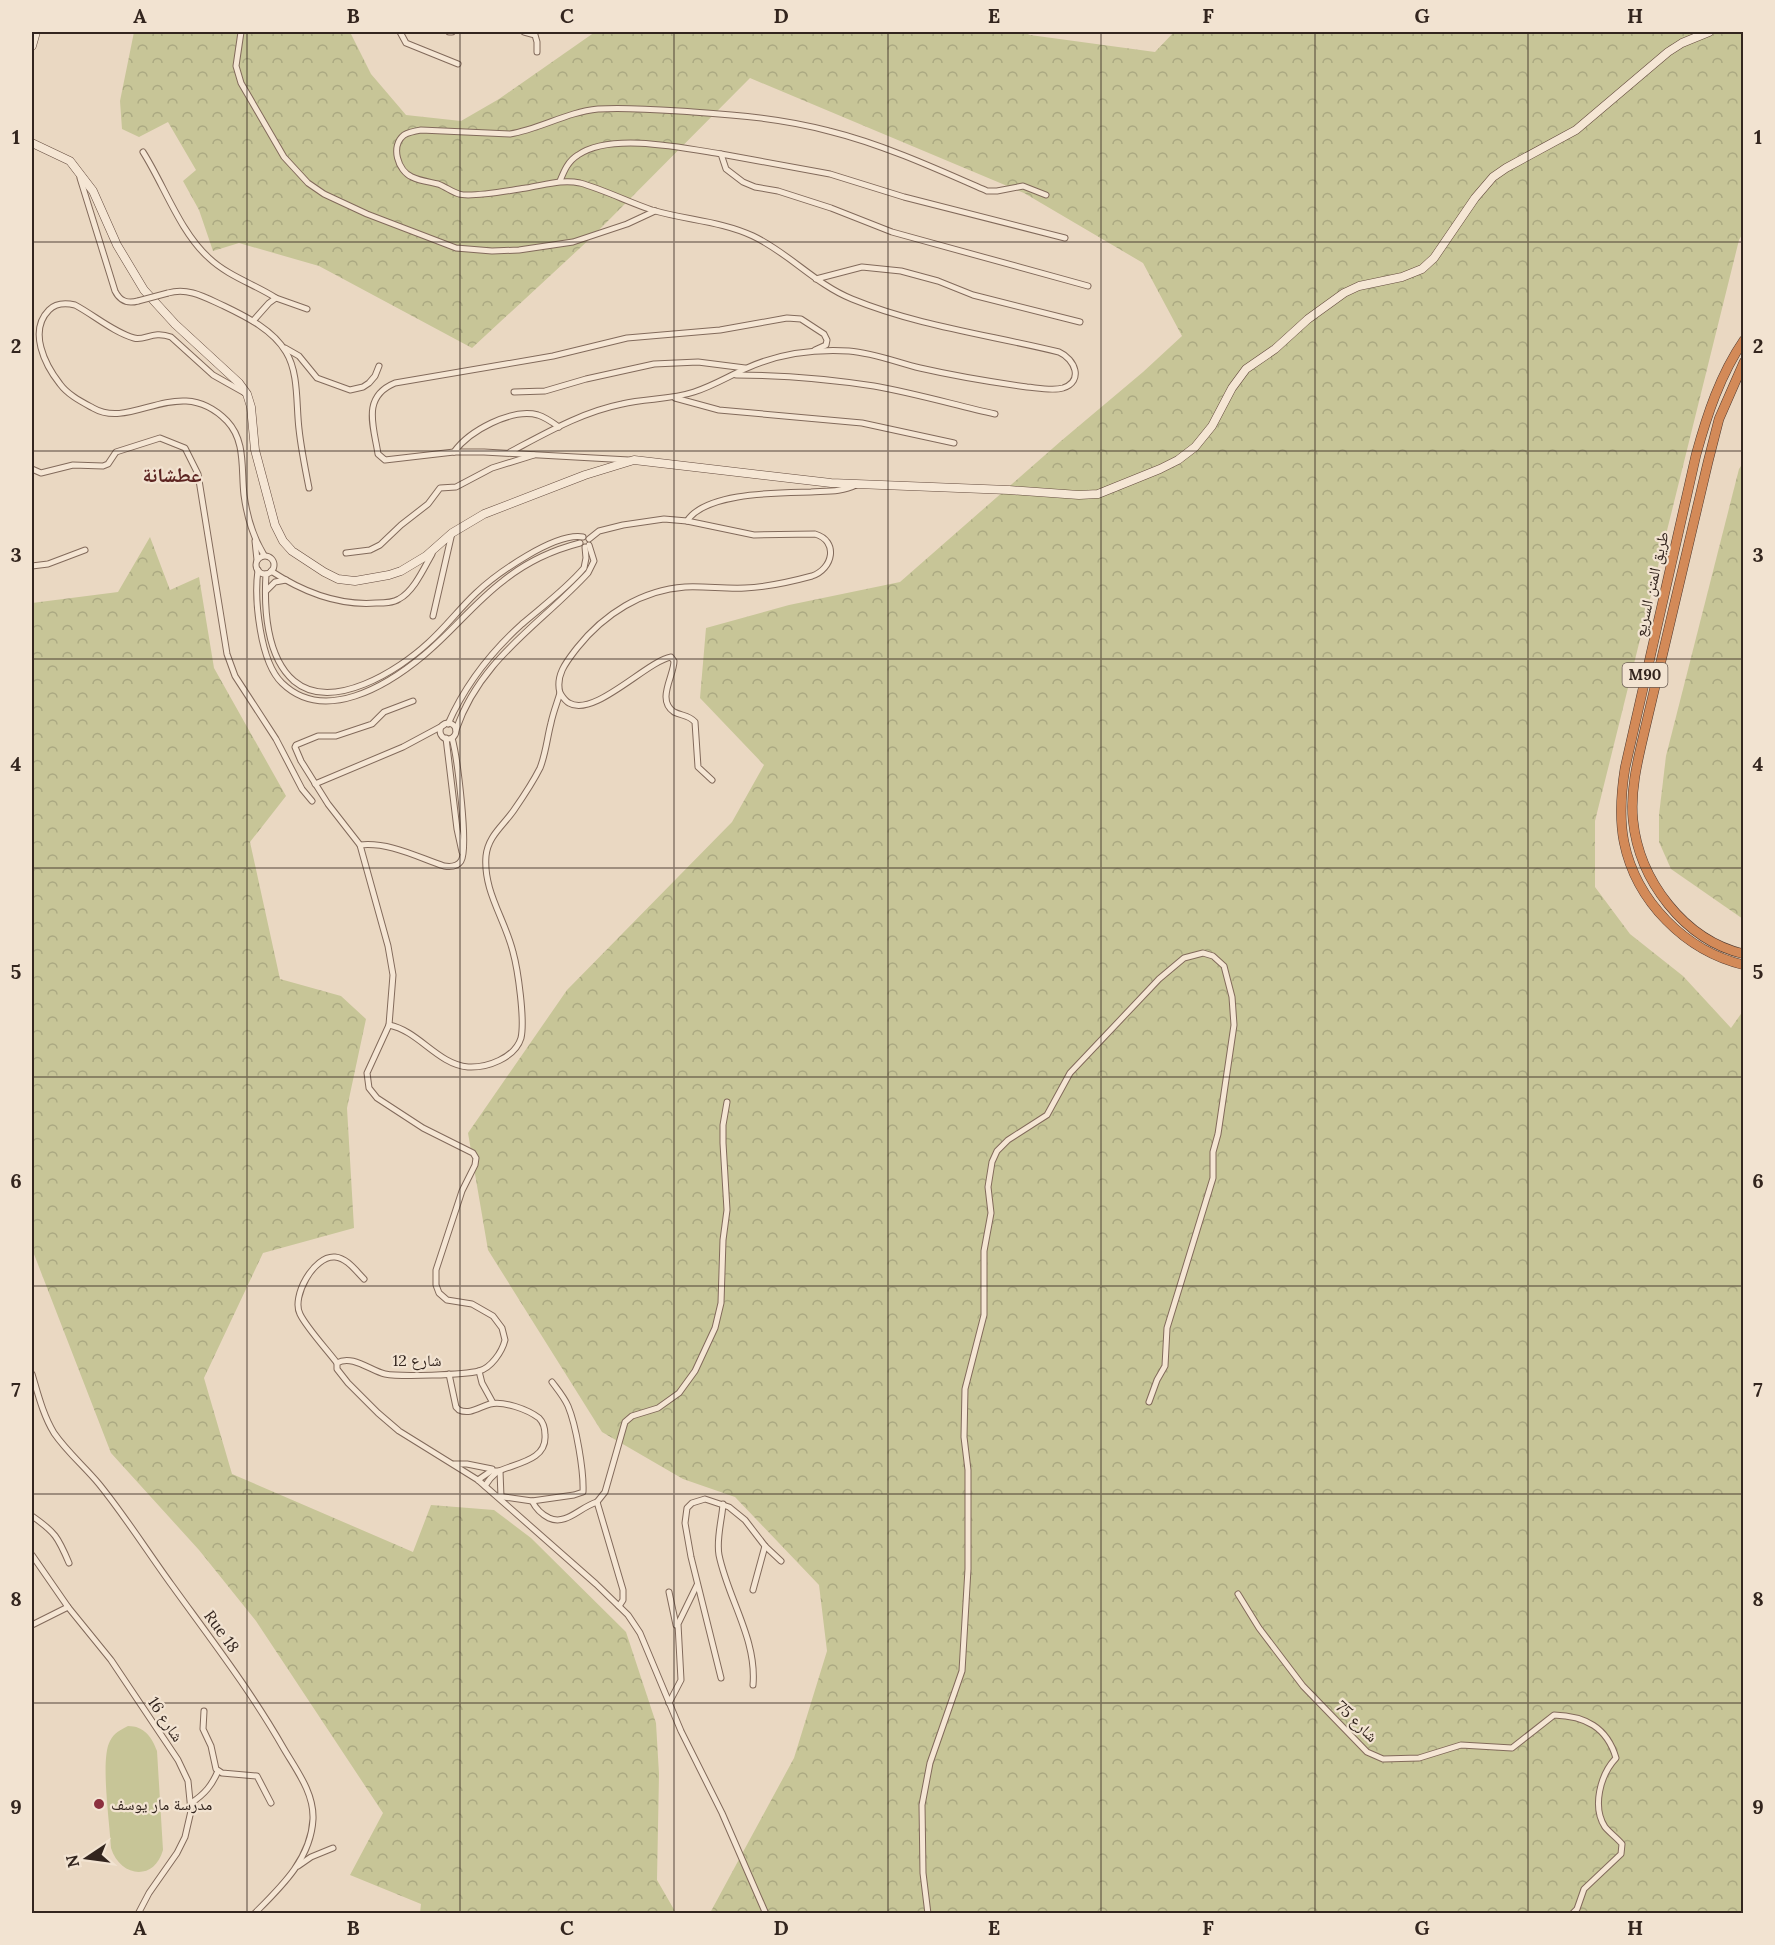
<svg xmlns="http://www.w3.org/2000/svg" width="1775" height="1945" font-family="Lora,'Noto Naskh Arabic',serif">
	<defs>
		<pattern id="forest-crowns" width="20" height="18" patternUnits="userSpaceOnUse" patternTransform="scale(1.5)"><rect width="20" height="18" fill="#c7c597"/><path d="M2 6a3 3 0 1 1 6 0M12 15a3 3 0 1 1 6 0" fill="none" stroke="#aba982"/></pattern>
	</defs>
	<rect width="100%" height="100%" fill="#ead8c2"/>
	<g fill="url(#forest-crowns)">
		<polygon points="134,32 350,32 371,74 406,115 461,121 499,99 595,32 1023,32 1030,35 1155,52 1174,32 1743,32 1743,233 1739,240 1595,821 1595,887 1630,934 1683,976 1731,1028 1743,1011 1743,1913 710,1913 794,1758 827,1651 819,1585 735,1497 683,1479 602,1432 488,1250 468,1133 567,990 732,822 764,765 700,698 706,628 789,605 900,582 1061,441 1143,372 1182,336 1143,263 1024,193 750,78 593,236 472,348 319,266 239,243 213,251 199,210 183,181 196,170 168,122 139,137 122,129 120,101"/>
		<polygon points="1743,463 1743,919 1671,869 1659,842 1659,815 1666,756 1739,469"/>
		<polygon points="150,537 170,590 199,577 214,668 286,796 250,842 280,979 341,996 366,1019 347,1108 354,1228 263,1253 204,1378 232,1474 413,1552 431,1505 494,1510 531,1538 626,1632 656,1723 659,1774 657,1880 676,1913 420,1913 421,1904 350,1875 383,1813 256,1621 199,1550 111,1453 32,1249 32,603 118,592"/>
	</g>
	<path fill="#c7c597" d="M 128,1726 C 144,1726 152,1737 157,1751 L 163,1850 C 154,1882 120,1877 111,1848 C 110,1824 100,1759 110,1741 C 114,1733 120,1730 128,1726 Z"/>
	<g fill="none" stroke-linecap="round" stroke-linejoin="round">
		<g stroke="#826a5b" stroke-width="7">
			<g id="minor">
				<polyline points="241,32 236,66 241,83 284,157 308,183 324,194 367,214 456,248 492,251 519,250 573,242 627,224 655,211"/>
				<polyline points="400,32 406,43 458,64"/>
				<polyline points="449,32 452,32"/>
				<polyline points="524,32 535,35 537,42 537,52"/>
				<path d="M 143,152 C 164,185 180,232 209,258 C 228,276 254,284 276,298"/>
				<polyline points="721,154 830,174 904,197 1065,238"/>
				<path d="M 80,178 L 115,291 C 120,301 127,304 138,301"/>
				<path d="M 560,181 C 564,171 568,161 578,155 C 611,132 684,148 721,154 L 726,169 L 743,182 L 755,187 L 778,191 L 831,208 L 892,232 L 1088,286"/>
				<polyline points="816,279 862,267 901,271 938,281 973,295 1080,322"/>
				<path d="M 168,293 C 189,287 206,298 224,306 C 247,317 273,330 286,352 C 299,373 296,405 299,429 C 301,448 305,468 309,488"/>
				<polyline points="253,321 269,303 276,298 307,309"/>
				<polyline points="285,348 299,356 317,378 350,390 363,387 369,383 375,376 379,366"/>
				<path d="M 736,375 C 781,375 829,379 874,386 C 914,393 955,405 995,414"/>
				<polyline points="514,392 545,391 586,379 654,364 698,362 745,368"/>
				<path d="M 245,393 L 213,375 L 171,337 C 153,330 145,341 134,338 C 113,332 94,315 75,305 C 66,303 56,303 49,310 C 28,331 45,365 60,384 C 68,395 82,402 93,408 C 133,431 179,372 227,421 C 246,441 241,469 244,495 C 247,517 253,537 264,555"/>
				<polyline points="675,398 719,410 862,423 954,443"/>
				<path d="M 454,452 C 469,431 511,408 538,415 C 545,417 552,422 559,427"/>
				<path d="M 510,452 C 546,433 582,412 622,404 C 646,398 670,400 694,392 C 713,386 729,376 747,368 C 778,354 815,349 849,351 C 874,353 896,362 920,368 C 955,376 991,382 1027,387 C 1038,388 1053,391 1063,388 C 1084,381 1075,359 1059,352 C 990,335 918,326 852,299 C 815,284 789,253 753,236 C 721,221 685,220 652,210 C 628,202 605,190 580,183 C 562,179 545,185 526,188 C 512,190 471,198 459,194 C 452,192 446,187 438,184 C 430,182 420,181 412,177 C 398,171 390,146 404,135 C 409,132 415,131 421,130 L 510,134 C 540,129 567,112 598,109 C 629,107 662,110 693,112 C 739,115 785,119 829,131 C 882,144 937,169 987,191 L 997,191 L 1023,186 L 1046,195"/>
				<path d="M 629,460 L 484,452 L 454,452 L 385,460 L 378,454 C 374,427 361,397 395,383 L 553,356 L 627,338 L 720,330 L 787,318 L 801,319 L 824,334 L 827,340 L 826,345 L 815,350"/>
				<polyline points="32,469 41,473 73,465 103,466 108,464 116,452 160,438 185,448 198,474 227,654 235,676 276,739 302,789 312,801"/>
				<path d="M 687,521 C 706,492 778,493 811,492 C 826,491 842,492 856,485"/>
				<polyline points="255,541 257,560"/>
				<polyline points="346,553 370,550 380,545 401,525 428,504 440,488 456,487 492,468 534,455"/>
				<circle cx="265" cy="565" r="9"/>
				<polyline points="32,566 48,564 85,550"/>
				<path d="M 258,570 C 254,599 260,662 282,683 C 324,724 387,686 424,655 C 452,632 474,603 503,581 C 525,563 553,550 580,543"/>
				<path d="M 271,571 C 303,592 337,606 376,603 C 384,603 393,603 399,599 C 414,591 424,568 432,554"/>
				<path d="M 266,574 C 264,607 266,657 294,681 C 332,713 399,670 428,643 C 445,628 459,609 476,593 C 496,574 555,532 583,537"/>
				<polyline points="266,591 275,582 286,580"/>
				<polyline points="433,616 452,533"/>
				<path d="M 560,693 C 562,696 565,701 569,703 C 594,718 647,661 671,657 L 674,661 C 674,676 656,700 674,712 C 682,716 689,715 695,722 L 698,767 L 712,780"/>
				<path d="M 413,701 L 384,712 L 372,724 L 336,736 L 318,736 L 296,745 L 295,747 L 301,761 L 328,804 L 360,845 L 388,946 L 393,975 L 389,1025 L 367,1073 L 369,1088 L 377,1098 L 423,1128 L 473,1153 L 476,1158 L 475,1165 L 462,1191 L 436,1270 L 436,1285 L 439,1293 L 447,1300 L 472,1304 L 493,1316 L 502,1328 L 505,1340 C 502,1352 491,1368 479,1371 C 464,1375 400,1377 385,1374 C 371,1371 352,1354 337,1363 L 337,1369 L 348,1383 L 378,1413 L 399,1431 L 478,1480 L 596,1584 L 628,1615 L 640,1633 L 681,1731 L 722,1813 L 766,1914"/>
				<circle cx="448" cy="731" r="8"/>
				<path d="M 448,724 C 465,685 491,652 522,624 C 543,606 566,589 584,568 L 586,558 L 585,547"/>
				<path d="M 456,730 C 480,659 540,625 588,573 L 594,561 L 589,545"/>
				<polyline points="446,738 457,829 462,852"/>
				<polyline points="315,784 403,747 444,725"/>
				<path d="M 360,845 C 390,842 417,857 444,866 C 450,867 457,867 461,861 C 469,848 457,756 452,738"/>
				<path d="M 389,1025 C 419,1031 437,1064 468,1067 C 487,1068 515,1058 521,1038 C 525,1020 518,970 513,952 C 505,919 483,891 486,856 C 488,836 503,826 514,810 C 523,797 533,782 540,768 C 546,753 547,738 551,723 C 553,713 557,703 560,693 C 555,675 567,661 577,648 C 604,614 642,590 685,587 C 705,586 725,589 745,588 C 767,587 790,582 812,576 C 833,569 839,541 815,534 L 754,535 L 687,521 L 664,519 L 623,525 L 599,531 L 589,539"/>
				<path d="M 337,1363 C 328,1351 306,1327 300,1314 C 291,1297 314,1255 335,1257 C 347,1258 356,1271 364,1279"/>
				<polyline points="479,1371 482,1383 493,1403"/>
				<path d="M 32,1374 C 38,1394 43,1415 54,1433 C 67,1452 85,1467 99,1484 C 125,1516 147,1551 171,1584 C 210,1638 251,1691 284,1749 C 297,1771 314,1793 313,1819 C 311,1859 281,1887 254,1914"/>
				<path d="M 449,1374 L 456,1407 L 459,1410 C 470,1415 479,1407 490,1404 C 504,1401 527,1409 539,1418 C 544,1423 545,1429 545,1435 C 547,1461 515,1463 497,1472 C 492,1476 488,1481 485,1486"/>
				<polyline points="454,1464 467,1464 492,1469"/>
				<polyline points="478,1480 491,1471 500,1471 501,1497"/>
				<path d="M 497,1496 L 532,1501 L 574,1495 L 583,1492 C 584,1471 576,1425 568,1406 C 564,1397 558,1390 552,1382"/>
				<path d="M 532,1501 C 536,1509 541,1514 549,1518 C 566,1526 580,1507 597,1502 L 623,1590 L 623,1600 L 619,1606"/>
				<polyline points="597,1502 605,1492 625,1422 632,1416 658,1408 679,1393 695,1371 715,1328 721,1303 723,1240 727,1210 723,1143 723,1125 727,1102"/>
				<path d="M 723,1504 C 722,1520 716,1539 719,1555 C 728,1599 757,1639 753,1685"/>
				<path d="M 32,1516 C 55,1532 58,1537 69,1563"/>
				<polyline points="32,1555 68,1607 111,1660 178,1760 188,1781 191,1811 185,1837 177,1853 149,1893 138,1914"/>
				<polyline points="753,1590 765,1546"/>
				<polyline points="669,1592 676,1625"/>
				<path d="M 1238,1594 L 1259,1628 L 1303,1686 L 1367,1752 L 1383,1759 L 1419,1758 L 1461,1745 L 1512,1748 L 1554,1715 C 1585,1716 1607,1727 1616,1758 C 1600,1775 1592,1807 1605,1827 C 1610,1833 1617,1838 1622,1844 L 1621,1854 L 1584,1889 L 1577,1909 L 1572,1914"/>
				<polyline points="32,1625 68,1607"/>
				<polyline points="721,1678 691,1557 685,1523 687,1508 692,1503 705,1499 729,1507 745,1520 765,1546 781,1561"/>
				<polyline points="669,1703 681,1680 678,1624 697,1585"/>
				<polyline points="204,1711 203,1729 211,1746 216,1769 222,1773 257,1776 271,1803"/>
				<path d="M 191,1803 C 205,1794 212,1785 218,1771"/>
				<polyline points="298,1866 311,1857 333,1848"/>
				<polyline points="928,1914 923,1873 922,1805 930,1763 962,1671 968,1569 968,1470 964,1437 965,1389 984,1315 984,1251 991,1213 988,1187 992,1162 997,1151 1008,1140 1047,1115 1070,1073 1159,979 1184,958 1203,953 1213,956 1224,966 1232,997 1234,1025 1218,1134 1213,1152 1213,1178 1167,1328 1165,1366 1157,1380 1149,1402"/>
			</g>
		</g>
		<g stroke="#644b3e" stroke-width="9">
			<g id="secondary">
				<polyline points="32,46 36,32"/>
				<polyline points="32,143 70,161 93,191 117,245 144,290 175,324 239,383 247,394 251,407 255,450 275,525 283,541 292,551 324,572 338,579 355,581 389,575 401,571 426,556 452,533 484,514 585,475 634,460 831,483 1009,490 1079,495 1098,494 1160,469 1178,460 1195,447 1212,426 1232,388 1246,369 1275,349 1308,319 1344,293 1359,286 1402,277 1422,269 1434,258 1475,198 1493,177 1506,168 1576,130 1668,52 1682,43 1709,32"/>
			</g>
		</g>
		<g stroke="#50392f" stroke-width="10">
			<g id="motorway">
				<path d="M 1744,340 C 1720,375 1707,415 1696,455 L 1625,768 C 1621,793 1619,817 1624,842 C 1636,901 1685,951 1744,965"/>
				<path d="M 1744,362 L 1719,419 L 1708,462 L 1645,729 C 1638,759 1630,790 1633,820 C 1639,880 1684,940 1744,954"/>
			</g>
		</g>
		<use href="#minor" stroke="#f5e6d4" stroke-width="5"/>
		<use href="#secondary" stroke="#f5e6d4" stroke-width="8"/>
		<use href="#motorway" stroke="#d38a58" stroke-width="9"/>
		<g stroke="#826a5b" stroke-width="7" stroke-linecap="butt">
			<polyline id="minor-bridge" points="138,301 168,293"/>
		</g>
		<use href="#minor-bridge" stroke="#f5e6d4" stroke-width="5"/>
	</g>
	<path fill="none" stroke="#33251e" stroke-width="1.5" stroke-opacity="0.55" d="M 247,32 L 247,1914M 460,32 L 460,1914M 674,32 L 674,1914M 888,32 L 888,1914M 1101,32 L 1101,1914M 1315,32 L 1315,1914M 1528,32 L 1528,1914M 32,242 L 1744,242M 32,451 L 1744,451M 32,659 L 1744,659M 32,868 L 1744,868M 32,1077 L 1744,1077M 32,1286 L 1744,1286M 32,1494 L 1744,1494M 32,1703 L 1744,1703"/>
	<circle fill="#8c303e" stroke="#f2e3d1" stroke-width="2" cx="99" cy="1804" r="6"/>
	<g text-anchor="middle" stroke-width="4.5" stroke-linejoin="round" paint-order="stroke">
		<rect fill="#f2e3d1" stroke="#6c5e54" stroke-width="1.5" x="1622.5" y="663" width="45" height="24" rx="4.5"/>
		<g font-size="15" font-weight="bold" fill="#33251e">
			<text x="1645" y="680">M90</text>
		</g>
		<g font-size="16" fill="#33251e" stroke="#f2e3d1">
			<text transform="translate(1651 584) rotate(-77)" y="6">طريق المتن السريع</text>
			<text x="417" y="1366">شارع 12</text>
			<text transform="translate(222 1631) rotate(54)" y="6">Rue 18</text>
			<text transform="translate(166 1719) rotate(56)" y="6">شارع 16</text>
			<text transform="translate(1357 1721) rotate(44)" y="6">شارع 75</text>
		</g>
		<g font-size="16" fill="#33251e" stroke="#f2e3d1" text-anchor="start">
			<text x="111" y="1810">مدرسة مار يوسف</text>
		</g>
		<g font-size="20" font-weight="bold" fill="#5c2421" stroke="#f2e3d1">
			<text x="172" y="482">عطشانة</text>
		</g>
	</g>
	<rect width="1775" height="1945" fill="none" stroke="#f2e3d1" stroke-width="66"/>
	<g transform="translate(87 1858) rotate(257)" stroke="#f2e3d1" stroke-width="4.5" paint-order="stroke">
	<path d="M0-4.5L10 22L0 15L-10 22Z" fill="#33251e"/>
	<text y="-9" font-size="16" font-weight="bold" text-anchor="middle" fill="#33251e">N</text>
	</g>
	<rect x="33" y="33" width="1709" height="1879" fill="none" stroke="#33251e" stroke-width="2"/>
	<g font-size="20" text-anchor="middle" font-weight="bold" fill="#33251e">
		<text x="140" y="23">A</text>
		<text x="353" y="23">B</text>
		<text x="567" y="23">C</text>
		<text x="781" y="23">D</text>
		<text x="994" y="23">E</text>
		<text x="1208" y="23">F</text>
		<text x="1422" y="23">G</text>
		<text x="1635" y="23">H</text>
		<text x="16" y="144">1</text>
		<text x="1758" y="144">1</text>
		<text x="16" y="353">2</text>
		<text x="1758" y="353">2</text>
		<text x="16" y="562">3</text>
		<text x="1758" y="562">3</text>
		<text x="16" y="771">4</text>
		<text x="1758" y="771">4</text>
		<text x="16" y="979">5</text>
		<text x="1758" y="979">5</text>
		<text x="16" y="1188">6</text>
		<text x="1758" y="1188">6</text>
		<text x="16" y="1397">7</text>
		<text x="1758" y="1397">7</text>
		<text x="16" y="1606">8</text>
		<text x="1758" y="1606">8</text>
		<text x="16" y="1814">9</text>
		<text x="1758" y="1814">9</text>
		<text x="140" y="1935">A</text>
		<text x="353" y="1935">B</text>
		<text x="567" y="1935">C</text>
		<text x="781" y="1935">D</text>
		<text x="994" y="1935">E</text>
		<text x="1208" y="1935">F</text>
		<text x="1422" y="1935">G</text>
		<text x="1635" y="1935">H</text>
	</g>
</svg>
